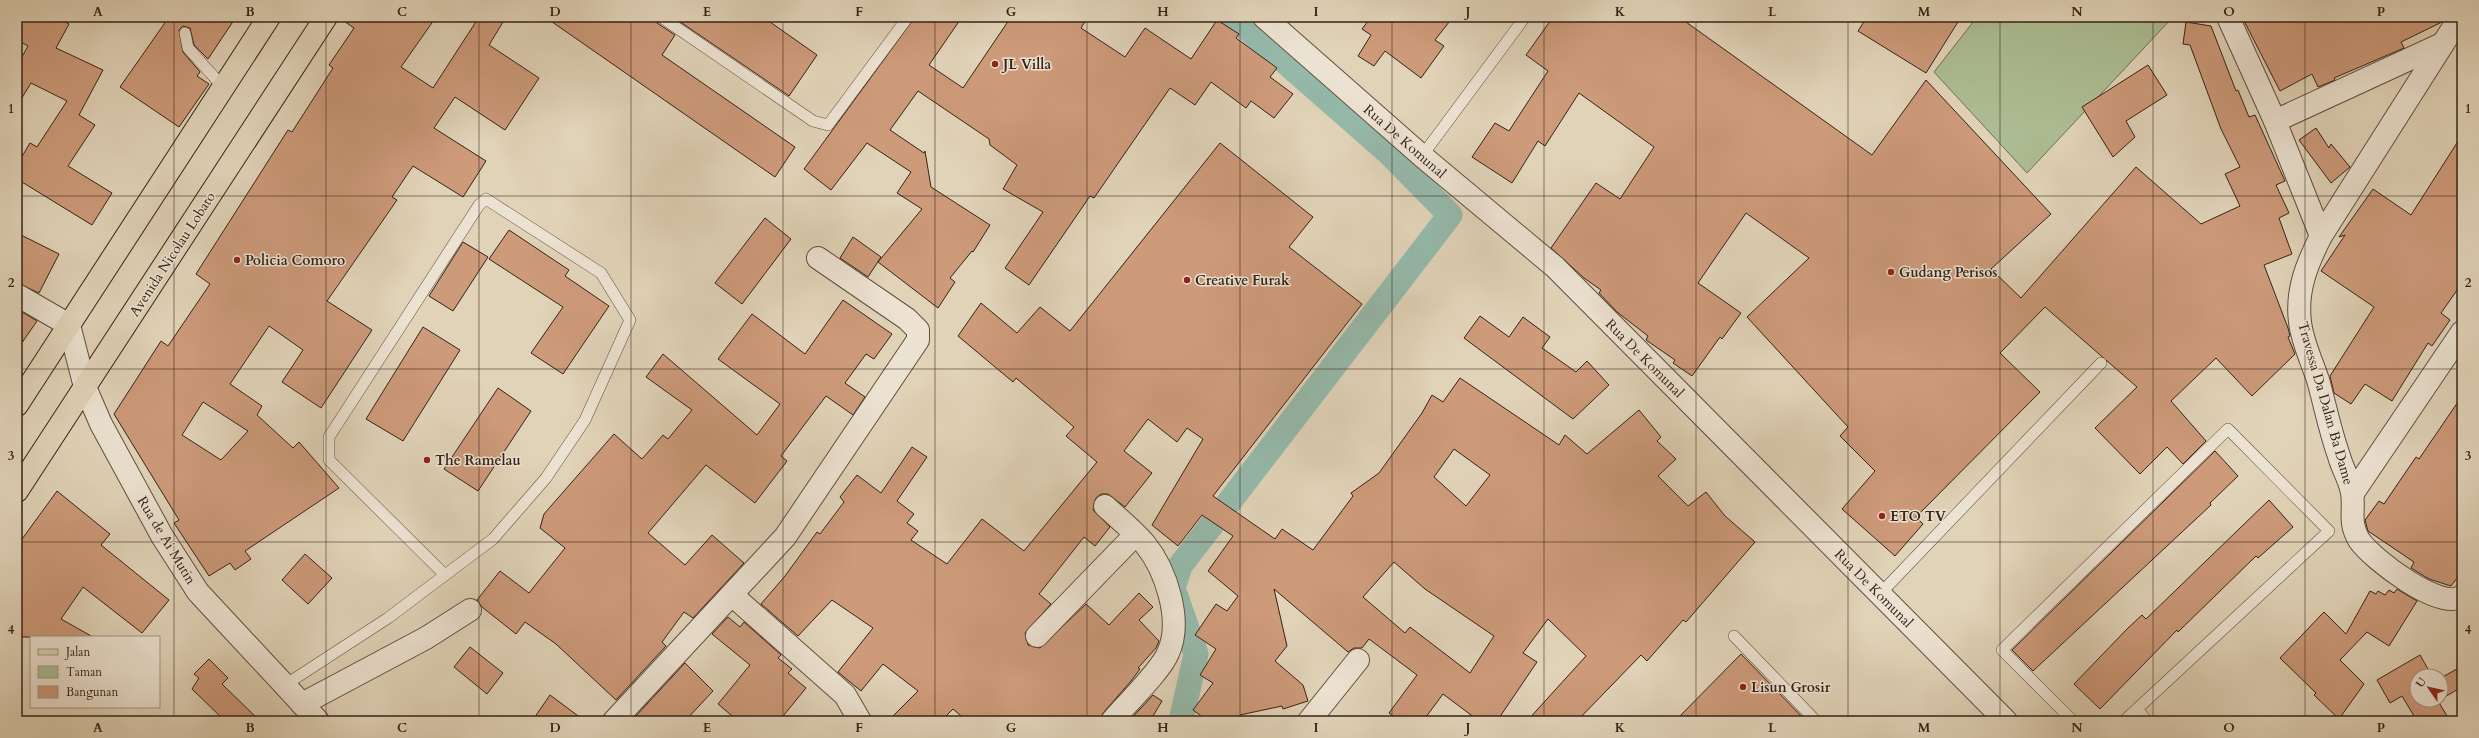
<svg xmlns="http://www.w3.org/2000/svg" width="2479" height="738" font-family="Cardo,serif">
	<rect width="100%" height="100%" fill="#e1d3b8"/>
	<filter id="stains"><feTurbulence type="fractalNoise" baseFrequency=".005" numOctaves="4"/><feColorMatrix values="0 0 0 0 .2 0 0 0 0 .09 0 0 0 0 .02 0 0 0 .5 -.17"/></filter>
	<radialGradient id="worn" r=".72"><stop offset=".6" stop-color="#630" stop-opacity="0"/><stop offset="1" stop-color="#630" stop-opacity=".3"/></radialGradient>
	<polygon fill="#adbe94" stroke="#707056" points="1977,17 2173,17 2027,173 1934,72"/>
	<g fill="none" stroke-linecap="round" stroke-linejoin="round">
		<polyline stroke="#95b9aa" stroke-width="25" points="1181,721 1196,654 1173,588 1180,566 1450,215 1388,152 1234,17"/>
	</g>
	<g fill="#cd9a7a" stroke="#342318" fill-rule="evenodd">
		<polygon points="17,17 56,17 69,24 56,48 103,70 79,115 95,125 68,166 112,193 92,225 17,179 17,165 30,143 37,147 67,101 31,83 17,106 17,66 28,46 17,40"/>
		<polygon points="169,17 236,17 208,59 194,45 190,28 183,26 179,30 183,52 200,72 197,76 209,84 179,127 120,87"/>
		<path d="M 338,17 L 436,17 L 401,67 L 433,88 L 479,17 L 506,17 L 489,45 L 539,78 L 505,130 L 455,97 L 434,128 L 486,161 L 463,197 L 413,166 L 392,197 L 397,200 L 327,301 L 372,330 L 321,408 L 282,382 L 303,350 L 269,326 L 230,384 L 262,406 L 257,415 L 293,448 L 299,442 L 339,488 L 245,551 L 251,559 L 235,570 L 230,563 L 209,576 L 174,523 L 179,520 L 114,414 L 161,341 L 168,346 L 210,284 L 196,274 L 288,130 L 292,132 L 333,68 L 329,65 L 354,28 ZM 203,402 L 248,431 L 221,460 L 182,435 Z"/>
		<polygon points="545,17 654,17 657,23 675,35 662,55 795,147 775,177"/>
		<polygon points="673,17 763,17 817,55 789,96"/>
		<polygon points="915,17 962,17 929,65 963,88 1011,17 1088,17 1081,28 1125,57 1145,28 1191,59 1217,20 1239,34 1236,38 1277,68 1270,77 1293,94 1274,118 1251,101 1246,108 1211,82 1195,105 1170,88 1094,198 1090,196 1029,285 1005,268 1043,212 1003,189 1017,165 990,145 989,139 918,91 890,130 924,153 925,151 931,187 990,225 973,252 972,251 950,278 955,282 938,308 878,262 922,209 897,193 911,172 867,143 831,190 804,169"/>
		<polygon points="1371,17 1453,17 1435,40 1444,46 1421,78 1385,51 1374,66 1358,56 1371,35 1362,29"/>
		<polygon points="1553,17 1679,17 1872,155 1926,80 2051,214 1991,269 2021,298 2136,167 2201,224 2240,206 2225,174 2240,167 2221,129 2190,45 2183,44 2186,22 2211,26 2236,91 2238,90 2249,117 2255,115 2285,181 2276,185 2289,213 2279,218 2292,254 2264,265 2288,328 2290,336 2288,337 2295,354 2252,396 2216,358 2171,401 2206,441 2183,464 2167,447 2140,474 2095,428 2137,387 2045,307 2000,353 2040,392 1916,517 1923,524 1895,556 1842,509 1875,471 1840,436 1848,427 1747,317 1809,258 1746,213 1698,283 1741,313 1722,339 1720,337 1692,376 1673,363 1675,360 1646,340 1648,336 1617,312 1599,293 1601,290 1584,278 1551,248 1596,183 1620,199 1654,147 1579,93 1545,146 1538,141 1512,183 1472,157 1495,123 1509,131 1548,71 1526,55"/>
		<polygon points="1867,17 1961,17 1926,73 1858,31"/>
		<polygon points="2242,17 2445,17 2442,22 2401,42 2404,48 2334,78 2335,80 2318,87 2312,74 2280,91"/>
		<polygon points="2148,65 2167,95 2126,121 2135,137 2113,157 2082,107"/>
		<polygon points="2316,128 2329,148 2331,144 2350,167 2331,183 2299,140"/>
		<polygon points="2462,135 2462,283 2441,313 2450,320 2432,346 2428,343 2392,401 2365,384 2351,404 2334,393 2330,376 2374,307 2321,271 2345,235 2339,237 2373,189 2411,215"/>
		<path d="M 1220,143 L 1313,217 L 1289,247 L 1362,304 L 1213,496 L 1275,539 L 1282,529 L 1313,550 L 1353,496 L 1351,493 L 1379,473 L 1422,413 L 1432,395 L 1443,402 L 1460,378 L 1559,445 L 1565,435 L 1587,454 L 1639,410 L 1661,437 L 1657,441 L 1676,459 L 1658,476 L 1688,506 L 1706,492 L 1725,516 L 1755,542 L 1686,622 L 1683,620 L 1647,661 L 1641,655 L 1577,721 L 1527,721 L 1586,656 L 1548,619 L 1523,653 L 1537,662 L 1497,721 L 1479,721 L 1443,694 L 1423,721 L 1400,721 L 1389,713 L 1417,675 L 1369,639 L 1362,648 L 1354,648 L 1348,652 L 1274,589 L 1287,646 L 1275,661 L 1303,685 L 1308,701 L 1283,709 L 1282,706 L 1240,715 L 1235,721 L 1208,721 L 1193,710 L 1213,683 L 1200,675 L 1216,649 L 1195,635 L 1216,604 L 1227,611 L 1238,596 L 1208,571 L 1233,536 L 1202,515 L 1178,546 L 1152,525 L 1203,439 L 1187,428 L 1177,442 L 1148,419 L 1124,451 L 1152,473 L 1125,507 L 1108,494 L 1101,494 L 1096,498 L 1093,510 L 1110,527 L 1095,546 L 1084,537 L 1039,594 L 1051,604 L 1025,633 L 1028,645 L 1040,648 L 1086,604 L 1109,625 L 1139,593 L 1153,607 L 1139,620 L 1159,641 L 1156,648 L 1138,668 L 1140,669 L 1131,681 L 1103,713 L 1100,721 L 967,721 L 953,709 L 941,721 L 888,721 L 918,691 L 883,664 L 861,691 L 838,672 L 873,628 L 832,600 L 798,636 L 761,604 L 785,576 L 817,532 L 820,534 L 844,502 L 840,497 L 857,475 L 881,493 L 912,447 L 927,457 L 897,501 L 914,514 L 907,523 L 918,531 L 911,540 L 947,564 L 982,519 L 1024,551 L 1097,462 L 1066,436 L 1074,427 L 1016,378 L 1013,382 L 958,336 L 981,303 L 1017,333 L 1040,307 L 1070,331 ZM 1454,449 L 1490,475 L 1466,506 L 1434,477 ZM 1394,562 L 1425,589 L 1494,636 L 1470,673 L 1410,627 L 1405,633 L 1363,597 Z"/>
		<polygon points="765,218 791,239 742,304 715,283"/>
		<polygon points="509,230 569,270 565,276 609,306 563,374 531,353 563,307 489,259"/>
		<polygon points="17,233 59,254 39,293 17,283"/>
		<polygon points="853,237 881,257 868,277 840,258"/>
		<polygon points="463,242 488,257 453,311 429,296"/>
		<polygon points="843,300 892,334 874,359 866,354 845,383 865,397 853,415 826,396 781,456 787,461 755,503 706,465 648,533 685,565 712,535 744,563 693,618 684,612 662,642 666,646 616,700 556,644 525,622 516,634 482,607 477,600 500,571 529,593 565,548 540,528 544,514 614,434 642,459 663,435 668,439 692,410 646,377 663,354 757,435 780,404 718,359 752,314 805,354"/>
		<polygon points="17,309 37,321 17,350"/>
		<polygon points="1480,316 1509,337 1523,317 1550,337 1542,348 1576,372 1587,361 1609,385 1573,419 1464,338"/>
		<polygon points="423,327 460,350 403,441 366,419"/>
		<polygon points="498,388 531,411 478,491 444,469"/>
		<polygon points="2462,396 2462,572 2451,586 2429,579 2411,568 2414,562 2368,531 2365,520 2379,501 2384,504 2416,457 2419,459"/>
		<polygon points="2215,451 2238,476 2210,503 2211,505 2033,671 2012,650"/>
		<polygon points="57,491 110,534 101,545 169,600 142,633 83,587 61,619 93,637 17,637 17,546"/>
		<polygon points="2269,500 2293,527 2258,558 2256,556 2178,632 2177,630 2100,709 2074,684 2127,629 2142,615 2146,619"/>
		<polygon points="305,554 332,578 308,604 282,580"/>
		<polygon points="2397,589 2417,601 2389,646 2367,632 2340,660 2364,684 2339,719 2314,695 2316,693 2280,658 2324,612 2346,634 2370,591 2376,594 2378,591 2385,595 2389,590 2394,593"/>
		<polygon points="728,617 740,627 744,622 781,655 778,658 792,669 788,673 806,688 779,721 738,721 718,704 750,665 712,634"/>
		<polygon points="470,647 503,673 487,694 454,667"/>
		<polygon points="1741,654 1806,721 1675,721"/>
		<polygon points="2420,655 2432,676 2417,676 2417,700 2440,700 2438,701 2450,721 2417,721 2402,696 2390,703 2377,680"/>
		<polygon points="209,659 228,678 222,684 260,721 225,721 192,689 199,678 194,674"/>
		<polygon points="685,663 713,691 685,721 638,721 634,718"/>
		<polygon points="2462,666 2462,687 2441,699 2441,678"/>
		<polygon points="550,695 585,721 532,721"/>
		<polygon points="1153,695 1162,701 1150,721 1129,721"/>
	</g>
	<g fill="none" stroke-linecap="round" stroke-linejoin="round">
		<g stroke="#5f4f40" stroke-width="12">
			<g id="service">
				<polyline points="661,17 813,121 828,125 908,17"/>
				<polyline points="185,33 188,48 223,87"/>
				<polyline points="1422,156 1525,17"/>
				<polyline points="1880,594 2101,363"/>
				<polyline points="1734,636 1816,721"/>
				<polyline points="285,685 388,618 493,539 546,478 585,420 630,320 601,273 486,199 479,205 329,437 329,460 445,575"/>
				<polyline points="2137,709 2147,721"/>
				<polyline points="2073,721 2002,650 2228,429 2329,531 2124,721"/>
			</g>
		</g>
		<g stroke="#5f4f40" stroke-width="24">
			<g id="minor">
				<polyline points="1264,17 1422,156 1555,267 2006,721"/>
				<polyline points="2228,17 2275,121 2321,236"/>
				<path d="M 2460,17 L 2321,236 C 2307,264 2296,290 2300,322 C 2302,341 2312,362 2318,380 C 2325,405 2330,431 2339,456 C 2342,468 2350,480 2352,493 C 2355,510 2348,521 2359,540 C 2372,559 2441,612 2462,596"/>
				<polyline points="2275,121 2442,44"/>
				<polyline points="17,295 69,325"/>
				<polyline points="2353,493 2462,332"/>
				<path d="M 1105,506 C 1118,518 1133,530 1145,544 C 1166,570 1183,621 1168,653 C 1160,672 1126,704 1112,721"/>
				<polyline points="732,595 845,695 860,721"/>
				<polyline points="1037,636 1135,535"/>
				<polyline points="302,704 426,638 470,610"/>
				<polyline points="614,721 785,537 918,340 918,330 907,319 818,258"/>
				<polyline points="1309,721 1358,660"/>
			</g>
		</g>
		<g stroke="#5f4f40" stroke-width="24">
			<polyline id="tertiary" points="69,325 85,387 101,424 162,536 198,592 318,721"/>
		</g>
		<g stroke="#342318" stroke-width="24">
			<g id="primary">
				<polyline points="17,405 269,17"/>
				<polyline points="17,491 326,17"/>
			</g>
		</g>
		<use href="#service" stroke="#ece2d1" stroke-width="11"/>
		<use href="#minor" stroke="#ece2d1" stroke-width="22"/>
		<use href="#tertiary" stroke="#ece2d1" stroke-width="22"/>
		<use href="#primary" stroke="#e1d3b8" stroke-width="22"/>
	</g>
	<path fill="none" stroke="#342318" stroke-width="1" stroke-opacity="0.55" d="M 174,17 L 174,721M 326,17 L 326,721M 479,17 L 479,721M 631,17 L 631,721M 783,17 L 783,721M 935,17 L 935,721M 1087,17 L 1087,721M 1240,17 L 1240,721M 1392,17 L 1392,721M 1544,17 L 1544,721M 1696,17 L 1696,721M 1848,17 L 1848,721M 2000,17 L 2000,721M 2153,17 L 2153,721M 2305,17 L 2305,721M 17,196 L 2462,196M 17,369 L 2462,369M 17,542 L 2462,542"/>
	<g fill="#8f2418" stroke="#ece2d1" stroke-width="1.5">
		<circle cx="995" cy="64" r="4"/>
		<circle cx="237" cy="260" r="4"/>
		<circle cx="1891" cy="272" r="4"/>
		<circle cx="1187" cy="280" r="4"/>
		<circle cx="427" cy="460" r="4"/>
		<circle cx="1882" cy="516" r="4"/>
		<circle cx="1743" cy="687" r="4"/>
	</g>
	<g text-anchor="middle" stroke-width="3" stroke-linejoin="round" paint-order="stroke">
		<g font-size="14" font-weight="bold" fill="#342318" stroke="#ece2d1" text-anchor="start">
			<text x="1003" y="69">JL Villa</text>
			<text x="245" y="265">Policia Comoro</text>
			<text x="1899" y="277">Gudang Perisos</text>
			<text x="1195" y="285">Creative Furak</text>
			<text x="435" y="465">The Ramelau</text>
			<text x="1890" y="521">ETO TV</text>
			<text x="1751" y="692">Lisun Grosir</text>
		</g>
		<g font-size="14" fill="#342318" stroke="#ece2d1">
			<text transform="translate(1405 141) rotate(41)" y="5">Rua De Komunal</text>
			<text transform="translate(172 254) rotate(-57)" y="5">Avenida Nicolau Lobato</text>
			<text transform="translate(1645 358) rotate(45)" y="5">Rua De Komunal</text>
			<text transform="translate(2326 403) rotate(74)" y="5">Travessa Da Dalan Ba Dame</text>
			<text transform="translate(167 540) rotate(59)" y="5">Rua de Ai Mutin</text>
			<text transform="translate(1874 588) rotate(45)" y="5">Rua De Komunal</text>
		</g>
	</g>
	<rect width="2479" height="738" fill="none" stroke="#e1d3b8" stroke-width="44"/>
	<rect x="30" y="636" width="130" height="72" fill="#ece2d1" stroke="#a29687"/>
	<rect x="38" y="649" width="20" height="6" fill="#e1d3b8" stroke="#a29687"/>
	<text x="66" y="656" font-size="12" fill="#342318">Jalan</text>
	<rect x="38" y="666" width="20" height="12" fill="#adbe94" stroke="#a29687"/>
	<text x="66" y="676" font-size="12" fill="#342318">Taman</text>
	<rect x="38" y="686" width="20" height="12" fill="#cd9a7a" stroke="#a29687"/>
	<text x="66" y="696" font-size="12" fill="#342318">Bangunan</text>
	<g transform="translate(2429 688) rotate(304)"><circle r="19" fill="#ece2d1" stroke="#a29687"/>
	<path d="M0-3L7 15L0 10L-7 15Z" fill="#8f2418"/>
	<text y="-6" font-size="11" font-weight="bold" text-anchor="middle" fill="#342318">U</text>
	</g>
	<rect x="22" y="22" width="2435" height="694" fill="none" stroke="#342318" stroke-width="1.5"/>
	<g font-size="13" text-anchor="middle" font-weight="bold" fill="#342318">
		<text x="98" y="16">A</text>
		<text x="250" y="16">B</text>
		<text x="402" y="16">C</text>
		<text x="555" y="16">D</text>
		<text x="707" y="16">E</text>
		<text x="859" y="16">F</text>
		<text x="1011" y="16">G</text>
		<text x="1163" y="16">H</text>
		<text x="1316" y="16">I</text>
		<text x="1468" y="16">J</text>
		<text x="1620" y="16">K</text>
		<text x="1772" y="16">L</text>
		<text x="1924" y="16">M</text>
		<text x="2077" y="16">N</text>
		<text x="2229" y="16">O</text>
		<text x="2381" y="16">P</text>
		<text x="11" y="113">1</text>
		<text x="2468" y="113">1</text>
		<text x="11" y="287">2</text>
		<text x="2468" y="287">2</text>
		<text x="11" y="460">3</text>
		<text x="2468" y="460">3</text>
		<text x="11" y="634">4</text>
		<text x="2468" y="634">4</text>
		<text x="98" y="732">A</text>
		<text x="250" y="732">B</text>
		<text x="402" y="732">C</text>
		<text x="555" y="732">D</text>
		<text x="707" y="732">E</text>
		<text x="859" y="732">F</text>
		<text x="1011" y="732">G</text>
		<text x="1163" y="732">H</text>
		<text x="1316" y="732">I</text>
		<text x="1468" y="732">J</text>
		<text x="1620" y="732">K</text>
		<text x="1772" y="732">L</text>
		<text x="1924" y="732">M</text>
		<text x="2077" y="732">N</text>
		<text x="2229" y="732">O</text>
		<text x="2381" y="732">P</text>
	</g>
	<rect width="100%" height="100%" filter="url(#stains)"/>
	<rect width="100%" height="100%" fill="url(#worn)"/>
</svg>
